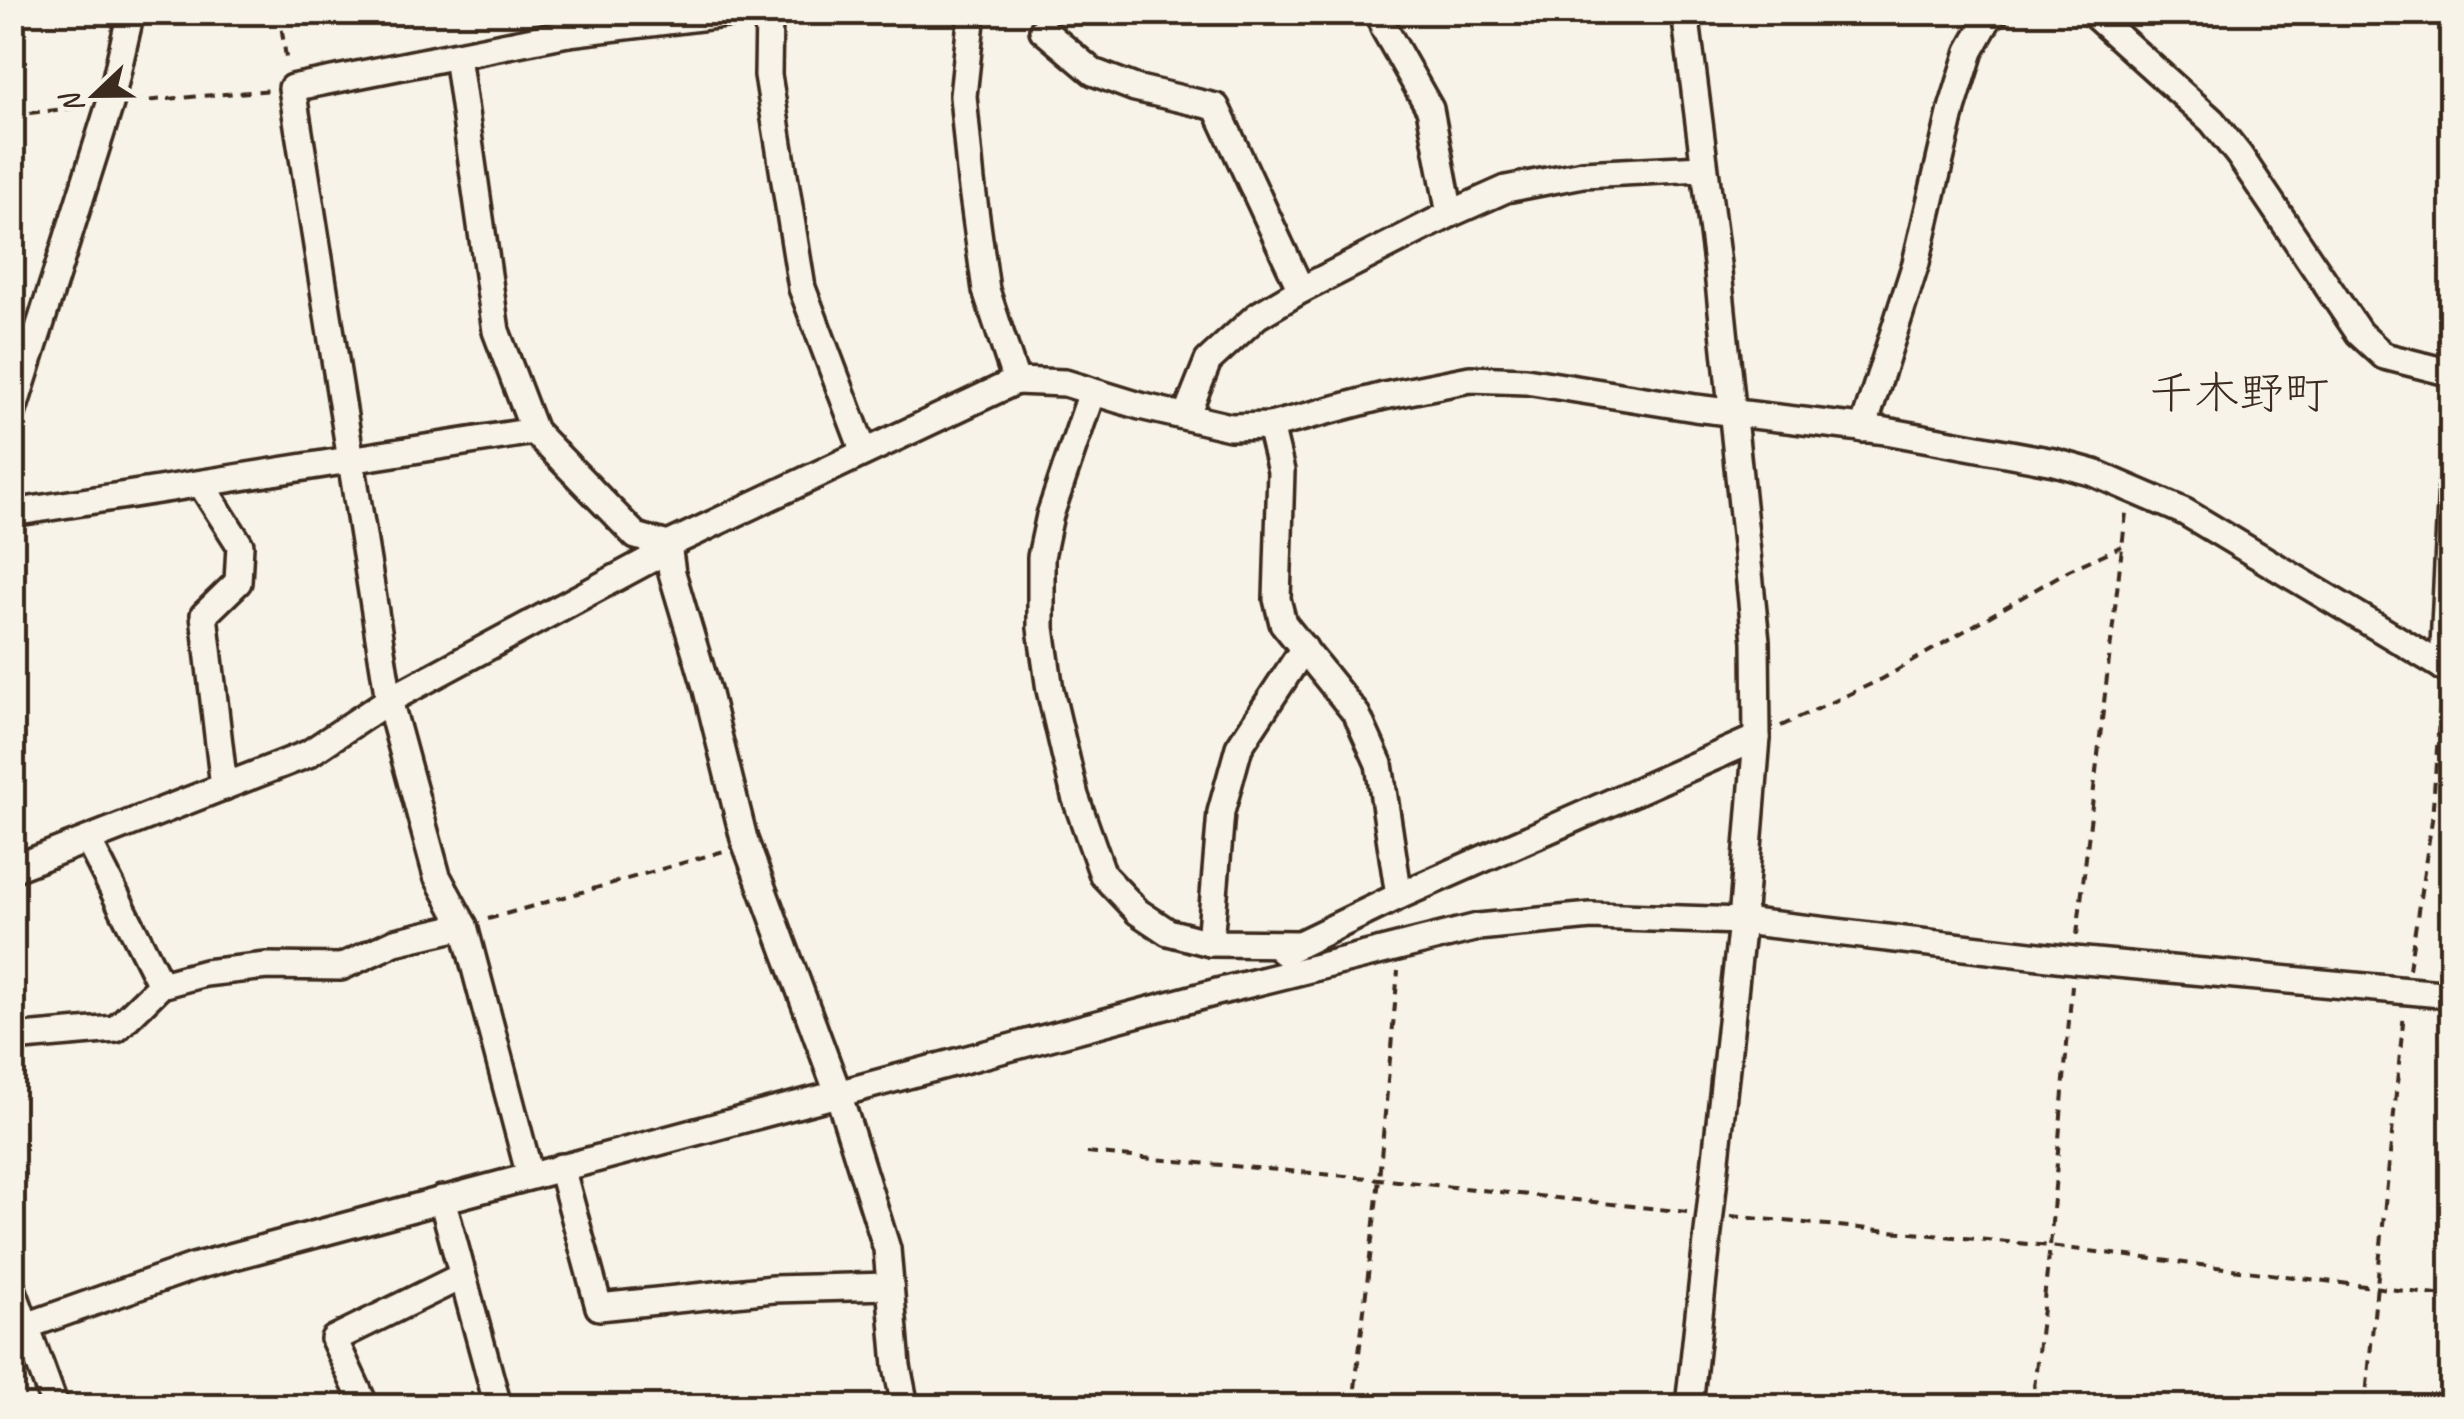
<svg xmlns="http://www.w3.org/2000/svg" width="2464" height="1419" font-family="Caveat,'Klee One',sans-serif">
	<rect width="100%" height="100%" fill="#f7f3e8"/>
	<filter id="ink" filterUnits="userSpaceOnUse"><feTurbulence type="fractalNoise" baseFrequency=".01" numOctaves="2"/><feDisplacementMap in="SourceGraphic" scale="20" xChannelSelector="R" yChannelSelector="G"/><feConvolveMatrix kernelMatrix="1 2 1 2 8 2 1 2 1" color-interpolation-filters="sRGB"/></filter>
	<g filter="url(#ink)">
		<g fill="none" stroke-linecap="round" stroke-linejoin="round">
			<g stroke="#3b2a1e" stroke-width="32">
				<g id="minor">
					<polyline points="769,12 768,75 802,288 864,452"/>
					<polyline points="972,12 963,96 971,181 986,290 1016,381"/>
					<polyline points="1379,12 1384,28 1430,109 1450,214"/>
					<polyline points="1685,12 1718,272 1756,641 1757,738 1742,921 1689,1406"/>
					<polyline points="2091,12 2212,121 2239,155 2359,333 2384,356 2451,373 2452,377"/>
					<polyline points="1043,30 1093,72 1135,88 1216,107 1301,290"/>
					<polyline points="568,33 741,12"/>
					<polyline points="457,56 496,331 534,431 636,536 668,545"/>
					<polyline points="1092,392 1050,515 1041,557 1041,628 1050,690 1075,796 1103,875 1138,912 1168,932 1210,943 1297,944"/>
					<polyline points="12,414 110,104 131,12"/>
					<polyline points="1186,416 1208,361 1257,316 1301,290 1450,214 1506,189 1583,174 1702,168"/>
					<polyline points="1270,426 1281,471 1277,599 1283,623 1357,715 1379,764 1399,896"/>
					<polyline points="1863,429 1916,263 1952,109 1970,51 1988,19 1996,12"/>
					<polyline points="201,484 240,545 238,582 204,615 224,787"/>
					<polyline points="12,513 534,431"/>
					<polyline points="668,545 672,573 707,690 744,839 838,1093 887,1249 897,1366 905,1406"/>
					<polyline points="2443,667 2452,484"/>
					<polyline points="88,840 161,985"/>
					<polyline points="12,869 308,754 389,700 651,559 668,545 1016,381 1065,383 1140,406 1230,427 1270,426 1384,396 1470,379 1526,381 1695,408 1886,431 2054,462 2094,473 2185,512 2452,672"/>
					<polyline points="1210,943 1221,812 1239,747 1304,648"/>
					<polyline points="1283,952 1399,896 1757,738"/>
					<polyline points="12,1038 116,1029 161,985 205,973 267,966 341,967 395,942 464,926"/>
					<polyline points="561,1167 599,1307 773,1289 890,1286"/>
					<polyline points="530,1176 464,926 437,876 389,700 292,88 568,33 585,12"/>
					<polyline points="442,1199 498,1406"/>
					<polyline points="12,1288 55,1406"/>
					<polyline points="12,1331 193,1267 1217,992 1478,927 1591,916 1742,921 2074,960 2452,995"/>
					<polyline points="365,1406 334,1339 462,1276"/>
				</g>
			</g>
			<g stroke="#3b2a1e" stroke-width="4" stroke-dasharray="10 8" stroke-linecap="butt">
				<polyline points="279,12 287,64"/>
				<polyline points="132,102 272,90"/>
				<polyline points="12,115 82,107"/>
				<polyline points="1781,726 1882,679 2069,570 2122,546"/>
				<polyline points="488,919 724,851"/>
				<polyline points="2077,935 2126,513"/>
				<polyline points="2409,969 2432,820 2441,691"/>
				<polyline points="1087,1153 1379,1179 1687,1212"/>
				<polyline points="1731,1216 2050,1246 2452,1297"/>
				<polyline points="1353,1406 1379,1179 1398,971"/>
				<polyline points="2032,1406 2050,1246 2072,985"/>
				<polyline points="2365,1406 2404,1013"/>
			</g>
			<use href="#minor" stroke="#f7f3e8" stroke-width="25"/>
		</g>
	</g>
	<g text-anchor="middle" stroke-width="9" stroke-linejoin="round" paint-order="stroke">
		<g font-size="45" fill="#3b2a1e" stroke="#f7f3e8">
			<text x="2239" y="408">千木野町</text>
		</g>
	</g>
	<rect width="2464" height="1419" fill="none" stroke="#f7f3e8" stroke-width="50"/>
	<rect x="25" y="25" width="2414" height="1369" fill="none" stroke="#3b2a1e" stroke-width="4" filter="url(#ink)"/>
	<g transform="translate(95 95) rotate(248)" stroke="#f7f3e8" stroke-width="8" paint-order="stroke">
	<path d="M0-8L18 38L0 25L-18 38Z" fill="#3b2a1e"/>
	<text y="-15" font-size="28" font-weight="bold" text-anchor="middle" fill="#3b2a1e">N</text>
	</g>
</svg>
